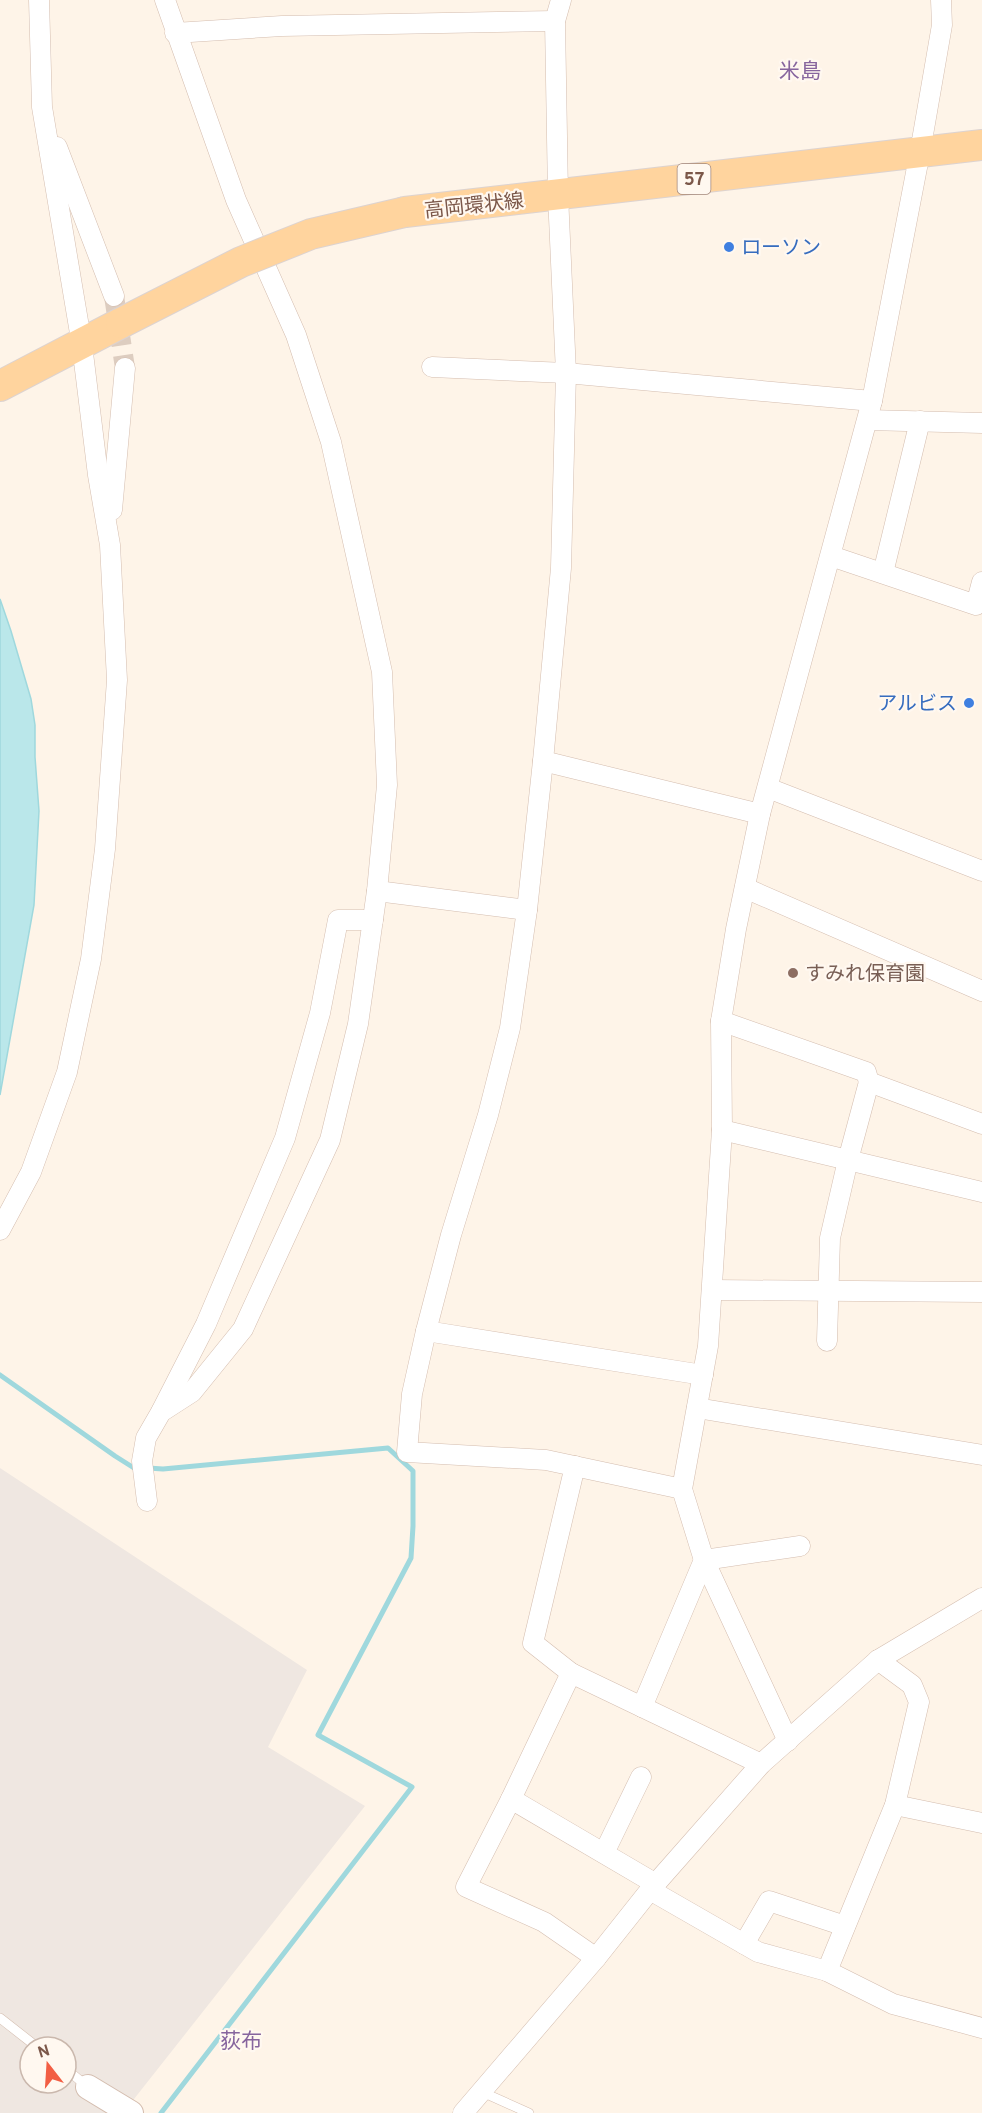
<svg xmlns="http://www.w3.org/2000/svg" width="982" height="2113" font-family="Overpass,'Noto Sans JP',sans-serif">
	<rect width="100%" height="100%" fill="#fef4e8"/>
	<path fill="#efe7e1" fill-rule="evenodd" d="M 0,1468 L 307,1670 L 268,1747 L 365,1806 L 123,2113 L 0,2113 ZM 30,2047 L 66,2047 L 66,2083 L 30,2083 Z"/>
	<polygon fill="#bae7ea" stroke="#9fd8dd" stroke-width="1.5" points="0,599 11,631 31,699 35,725 35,757 39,811 34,905 0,1095"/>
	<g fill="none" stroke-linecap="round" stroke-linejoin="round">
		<g stroke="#9fd8dd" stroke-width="5">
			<polyline points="0,1375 115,1456 134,1468 139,1468"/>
			<polyline points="148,1468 163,1469 388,1448 413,1471 413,1526 411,1558 318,1735 412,1787 161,2113"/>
		</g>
		<polyline stroke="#ddcdc0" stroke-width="20" stroke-dasharray="20 10" stroke-linecap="butt" points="114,296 125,368"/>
		<g stroke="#d4bdaf" stroke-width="10">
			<g id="service">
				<polyline points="0,2018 37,2047"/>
				<polyline points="66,2069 88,2087"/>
				<polyline points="482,2092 529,2113"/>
			</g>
		</g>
		<g stroke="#d4bdaf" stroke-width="21">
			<g id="minor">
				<polyline points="561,0 555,21 558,195 566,373 561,568 543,761 527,910 510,1028 488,1115 451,1235 426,1331 412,1394 407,1452 546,1460 682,1489"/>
				<polyline points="175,33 282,26 555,21"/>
				<polyline points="57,147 114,296"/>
				<polyline points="432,367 566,373 872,401"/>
				<polyline points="868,420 982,423"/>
				<polyline points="112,510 125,368"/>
				<polyline points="831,556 976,605 982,582"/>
				<polyline points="883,573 920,421"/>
				<polyline points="543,761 760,814"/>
				<polyline points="768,788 982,871"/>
				<polyline points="745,888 982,991"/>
				<polyline points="377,891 527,910"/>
				<polyline points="721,1021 866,1072 869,1082 982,1124"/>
				<polyline points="722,1130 982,1192"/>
				<polyline points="0,1230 31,1172 67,1072 91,959 105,849 117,680 110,545 98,475 82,345 42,107 39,0"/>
				<polyline points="712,1290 982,1292"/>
				<polyline points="426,1331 703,1375"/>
				<polyline points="827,1341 830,1238 848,1160 869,1082"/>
				<polyline points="697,1408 982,1455"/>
				<polyline points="162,1410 206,1324 285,1138 320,1013 338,920 373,920"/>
				<polyline points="147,1501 142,1461 146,1438 161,1412 192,1392 243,1329 330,1140 358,1024 377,891 387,785 382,672 331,442 296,335 236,200 165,0"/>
				<polyline points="878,1660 912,1685 919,1702 895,1805 827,1971 893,2004 982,2028"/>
				<polyline points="571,1673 533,1643 575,1466"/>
				<polyline points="642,1707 704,1560 800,1546"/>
				<polyline points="788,1741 704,1560 682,1489 708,1346 722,1130 721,1021 736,929 760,814 872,401 920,152 942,25 941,0"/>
				<polyline points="511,1799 656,1884"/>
				<polyline points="895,1805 982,1823"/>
				<polyline points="604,1853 641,1777"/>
				<polyline points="650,1890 758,1952 827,1971"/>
				<polyline points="744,1944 769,1901 845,1926"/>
				<polyline points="596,1958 544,1922 466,1887 511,1799 571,1673 761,1764"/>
				<polyline points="463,2113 596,1958 650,1890 761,1764 878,1660 982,1598"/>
			</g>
		</g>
		<g stroke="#d4bdaf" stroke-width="26">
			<polyline id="tertiary" points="88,2087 131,2113"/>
		</g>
		<g stroke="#ddd3d0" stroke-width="32">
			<g id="primary">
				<polyline points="405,212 982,145"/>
				<polyline points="0,386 121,323"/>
			</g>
		</g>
		<use href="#service" stroke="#fff" stroke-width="9"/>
		<use href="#minor" stroke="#fff" stroke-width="20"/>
		<use href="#tertiary" stroke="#fff" stroke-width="24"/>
		<use href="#primary" stroke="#ffd49e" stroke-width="30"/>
		<g stroke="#ddd3d0" stroke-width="32" stroke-linecap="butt">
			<polyline id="primary-bridge" points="121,323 241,262 311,234 405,212"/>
		</g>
		<use href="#primary-bridge" stroke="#ffd49e" stroke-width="30"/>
	</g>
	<g fill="#3f7fe0" stroke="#fff8f0" stroke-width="2">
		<circle cx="729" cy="247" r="6"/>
		<circle cx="969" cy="703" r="6"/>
	</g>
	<circle fill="#8d6e63" stroke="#fff8f0" stroke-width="2" cx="793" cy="973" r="6"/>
	<g text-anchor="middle" stroke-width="4.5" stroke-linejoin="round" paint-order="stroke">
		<rect fill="#fff8f0" stroke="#a3877b" stroke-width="1.5" x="677.5" y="164" width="33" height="30" rx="4.5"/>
		<g font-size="18" font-weight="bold" fill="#7b5749">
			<text x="694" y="185">57</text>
		</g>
		<g font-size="20" fill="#7b5749" stroke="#fff8f0">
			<text transform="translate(474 205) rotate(-6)" y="7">高岡環状線</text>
		</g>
		<g font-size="20" fill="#366cbe" stroke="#fff8f0" text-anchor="start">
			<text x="741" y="254">ローソン</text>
			<text x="957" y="710" text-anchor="end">アルビス</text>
		</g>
		<g font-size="20" fill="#785e54" stroke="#fff8f0" text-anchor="start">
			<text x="805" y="980">すみれ保育園</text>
		</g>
		<g font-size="21" fill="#87659e" stroke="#fff8f0">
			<text x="800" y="78">米島</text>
			<text x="241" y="2048">荻布</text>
		</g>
	</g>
	<g transform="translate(48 2065) rotate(343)"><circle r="28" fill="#fff8f0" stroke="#cab8ad" stroke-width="1.5"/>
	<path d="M0-4.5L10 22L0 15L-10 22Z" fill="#f25e44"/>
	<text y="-9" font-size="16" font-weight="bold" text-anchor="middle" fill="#7b5749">N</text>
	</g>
</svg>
